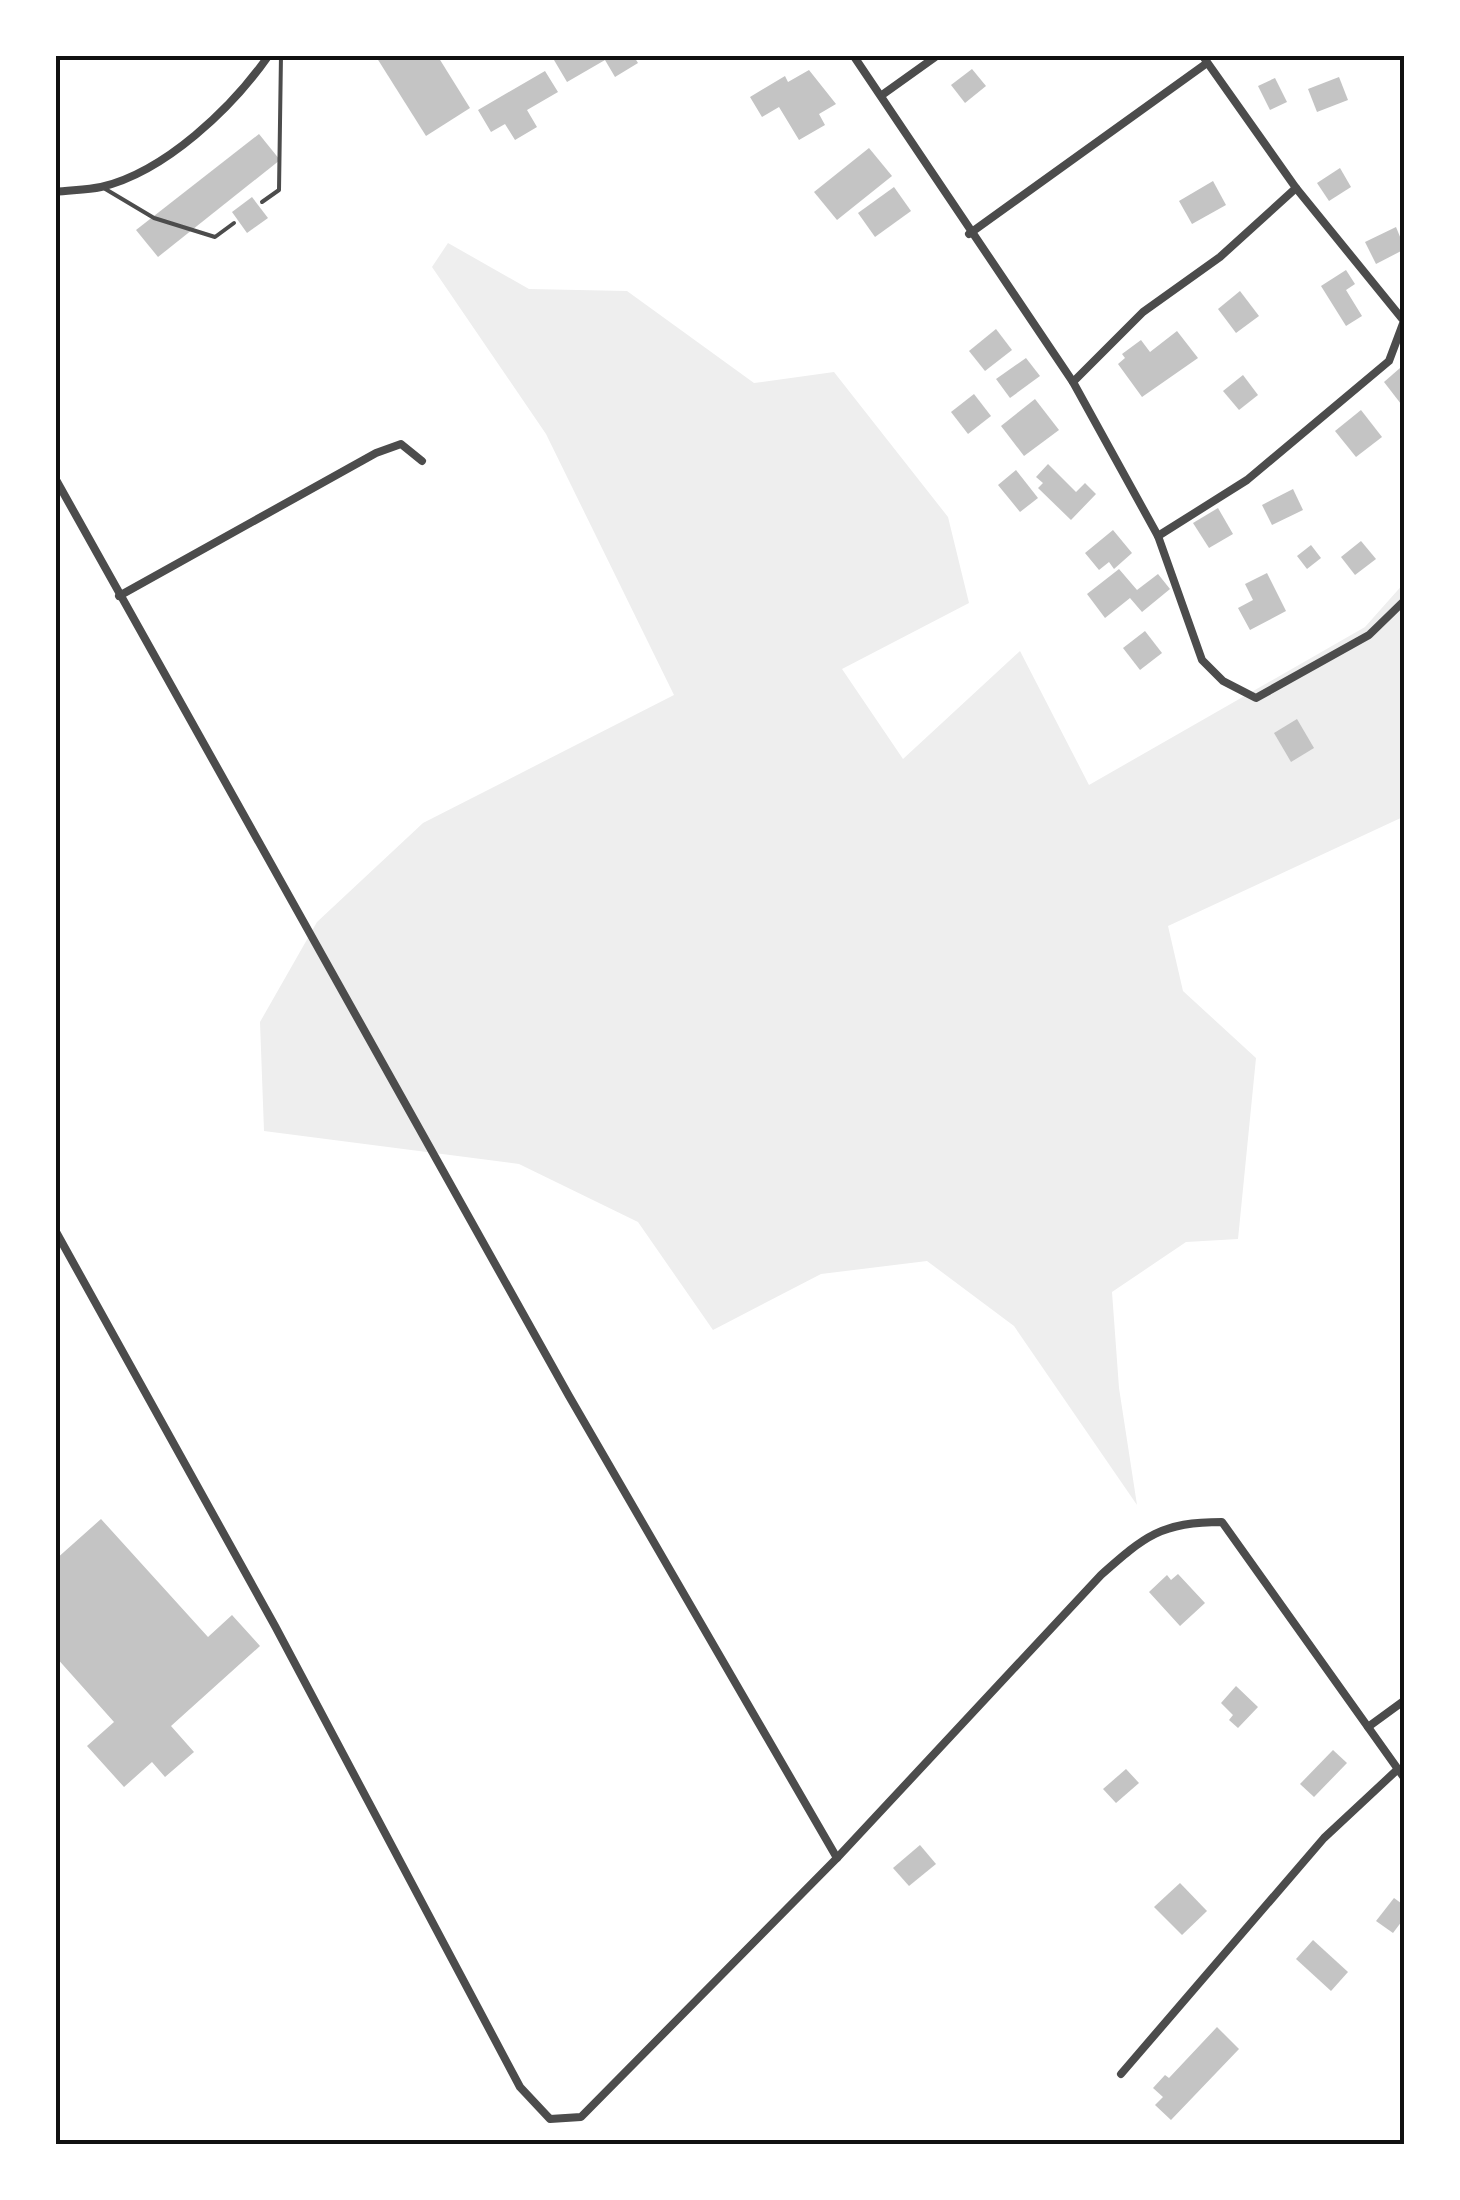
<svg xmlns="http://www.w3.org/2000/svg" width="1460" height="2200" font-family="Mulish,sans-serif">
	<rect width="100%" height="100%" fill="#fff"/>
	<polygon fill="#eee" points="448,243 529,289 627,291 754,383 834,372 948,517 969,603 842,669 903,759 1020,651 1089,785 1365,627 1405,582 1405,816 1168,926 1183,991 1256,1058 1238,1239 1186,1242 1112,1292 1119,1388 1137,1505 1014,1326 927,1261 821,1274 713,1330 638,1222 519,1164 264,1131 260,1022 317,922 423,823 674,695 546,434 432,267"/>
	<g fill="#c4c4c4">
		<polygon points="375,55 437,55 470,108 426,136"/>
		<polygon points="563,55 633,55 638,63 615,77 605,60 567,82 554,60"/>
		<polygon points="972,69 986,86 965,103 951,85"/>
		<polygon points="809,70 836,104 819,114 825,125 799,140 779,107 762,117 750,97 785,76 788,82"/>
		<polygon points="545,71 558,92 527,110 537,127 515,140 505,124 491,132 478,110"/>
		<polygon points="1339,77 1348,100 1317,112 1308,89"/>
		<polygon points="1275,78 1287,102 1270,110 1258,86"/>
		<polygon points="259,134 280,160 158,257 136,230"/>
		<polygon points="869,148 892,176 837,220 814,192"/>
		<polygon points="1340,168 1351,187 1329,201 1317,183"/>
		<polygon points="1213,181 1226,205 1192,224 1179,201"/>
		<polygon points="894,187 911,211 875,237 858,213"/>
		<polygon points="252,197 268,218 247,233 232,212"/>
		<polygon points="1396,227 1405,249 1376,264 1365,242"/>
		<polygon points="1346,270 1355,284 1346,290 1362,316 1346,326 1321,286"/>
		<polygon points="1240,291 1259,316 1236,333 1218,309"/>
		<polygon points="996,329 1012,350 985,371 969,351"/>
		<polygon points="1177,331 1198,358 1142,397 1118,364 1125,358 1122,354 1141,340 1150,352"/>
		<polygon points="1026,358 1040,376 1010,398 996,379"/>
		<polygon points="1400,368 1405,374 1401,404 1384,382"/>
		<polygon points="1243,375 1258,395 1239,410 1223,391"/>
		<polygon points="974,394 991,416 968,434 951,412"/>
		<polygon points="1035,399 1059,430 1024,456 1001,426"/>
		<polygon points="1361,410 1382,437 1356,457 1335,431"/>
		<polygon points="1048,464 1076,492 1085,483 1096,494 1071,520 1038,488 1043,483 1036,477"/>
		<polygon points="1016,470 1038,498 1020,512 998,485"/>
		<polygon points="1293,489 1303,510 1272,525 1262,505"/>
		<polygon points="1218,508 1233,534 1209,548 1193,523"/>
		<polygon points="1113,530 1132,553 1114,569 1109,562 1099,570 1085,553"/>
		<polygon points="1361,541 1376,559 1355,575 1341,557"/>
		<polygon points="1311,545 1321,558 1307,569 1297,556"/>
		<polygon points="1119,569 1137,590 1158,574 1170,589 1142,612 1130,598 1105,618 1087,594"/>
		<polygon points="1267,573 1286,611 1250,630 1238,608 1253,600 1245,584"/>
		<polygon points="1145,631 1162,653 1140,670 1123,648"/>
		<polygon points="1297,719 1314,748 1291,762 1274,733"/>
		<polygon points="101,1519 208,1637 232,1615 260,1646 171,1726 194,1752 165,1777 152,1762 124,1787 87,1746 114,1722 55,1656 55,1560"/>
		<polygon points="1178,1574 1205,1603 1180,1626 1149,1592 1167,1575 1171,1580"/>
		<polygon points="1236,1686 1258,1707 1238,1728 1229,1720 1233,1715 1221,1703"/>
		<polygon points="1333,1750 1347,1763 1314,1797 1300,1784"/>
		<polygon points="1126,1769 1139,1783 1116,1803 1103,1789"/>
		<polygon points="920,1845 936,1864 909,1886 893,1868"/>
		<polygon points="1180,1883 1207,1911 1182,1935 1154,1907"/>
		<polygon points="1394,1898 1405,1906 1405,1917 1393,1933 1376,1921"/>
		<polygon points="1313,1940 1348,1972 1331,1991 1296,1959"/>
		<polygon points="1217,2027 1239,2049 1171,2120 1155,2105 1163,2097 1153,2088 1165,2075 1169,2078"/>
	</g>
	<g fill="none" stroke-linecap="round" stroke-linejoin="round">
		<g stroke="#4c4c4c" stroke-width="4">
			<polyline points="102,187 154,218 215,237 234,223"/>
			<polyline points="262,202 279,190 281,55"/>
		</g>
		<g stroke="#4c4c4c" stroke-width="8">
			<polyline points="853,55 1073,382 1158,536 1202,660 1223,681 1256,698 1369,635 1405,600"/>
			<polyline points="882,95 938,55"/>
			<path d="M 55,192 C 70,190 87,190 101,187 C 165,172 232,108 269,55"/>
			<polyline points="969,234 1207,63"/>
			<polyline points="1073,382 1143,312 1220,257 1296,188"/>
			<polyline points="55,478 569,1396 837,1858"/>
			<polyline points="1158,536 1247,480 1389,361 1404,321 1296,188 1202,55"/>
			<polyline points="119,596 376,453 401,444 422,461"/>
			<path d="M 55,1230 L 275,1626 L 520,2087 L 550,2119 L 581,2117 L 837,1858 L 1101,1575 C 1145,1536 1161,1522 1222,1522 L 1405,1779"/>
			<polyline points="1368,1727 1405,1700"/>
			<polyline points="1121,2074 1324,1838 1398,1769"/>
		</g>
	</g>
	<rect width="1460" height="2200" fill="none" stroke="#ffffff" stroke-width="115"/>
	<rect x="58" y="58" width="1344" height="2084" fill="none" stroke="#111" stroke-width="4"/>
</svg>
